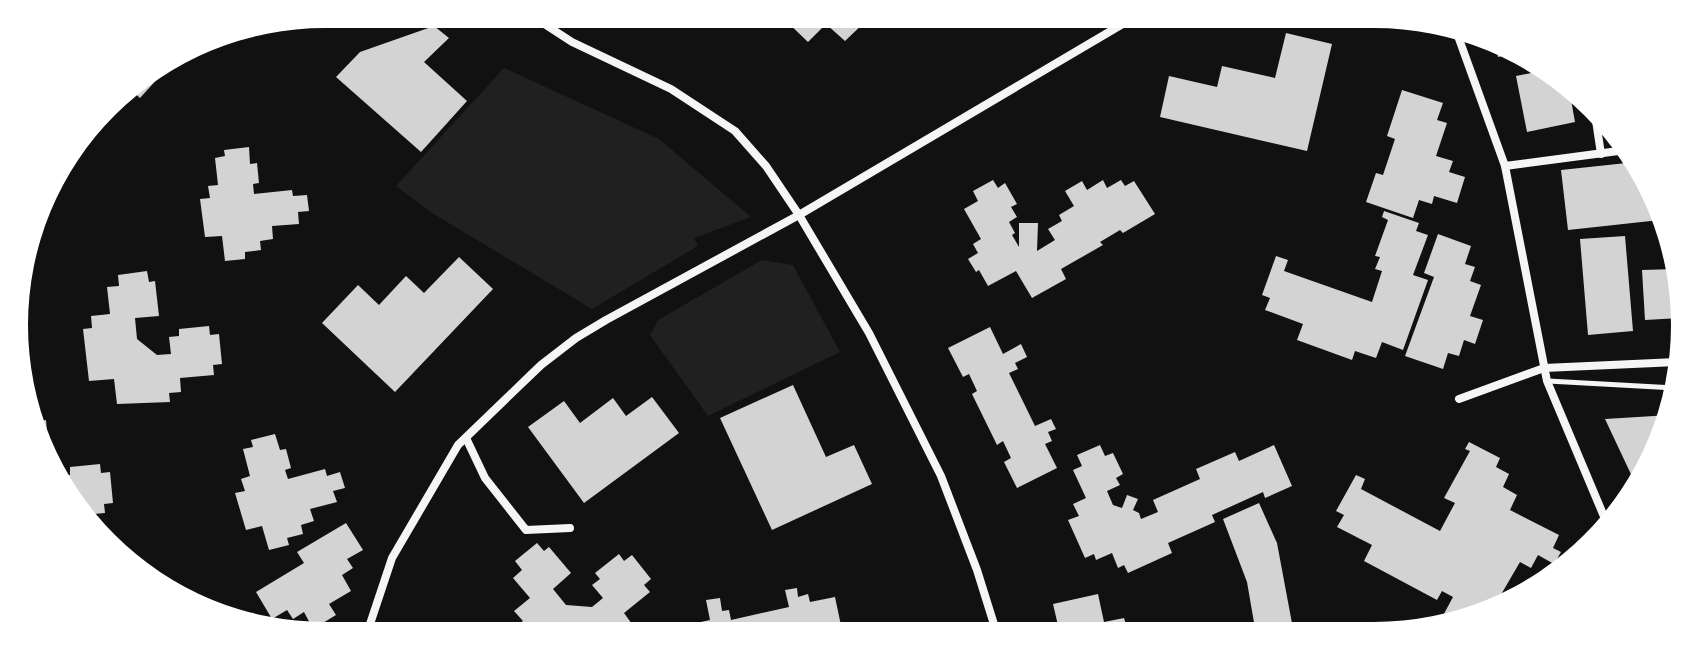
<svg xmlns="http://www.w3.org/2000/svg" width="1699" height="650" font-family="'Open Sans',sans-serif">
	<rect width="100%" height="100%" fill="#111"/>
	<g fill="#202020">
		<polygon points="504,68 659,139 751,217 694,238 698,246 592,309 432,213 396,186"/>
		<polygon points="762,260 793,265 840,352 708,416 650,335 658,320"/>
	</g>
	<g fill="#d3d3d3">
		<polygon points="783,18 834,19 868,19 845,41 826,24 808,42"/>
		<polygon points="434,26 449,38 424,62 467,101 421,152 336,77 360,52"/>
		<polygon points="1286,33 1332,44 1307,151 1160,117 1169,76 1217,87 1222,66 1275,78"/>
		<polygon points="1495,44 1501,48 1513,54 1498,57"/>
		<polygon points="167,64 169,66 140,98 128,87"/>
		<polygon points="1546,70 1568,83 1575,122 1527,132 1516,76"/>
		<polygon points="1402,90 1443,103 1437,120 1447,123 1436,156 1453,161 1449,172 1465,177 1457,203 1434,196 1432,204 1419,200 1413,218 1366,202 1376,173 1383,175 1395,139 1387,136"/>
		<polygon points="249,147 250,164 257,163 259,183 253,184 254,194 292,190 293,196 307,195 309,211 298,212 299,224 272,226 273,239 260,241 261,250 245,252 245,259 225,261 222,236 205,237 200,199 210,198 208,186 218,185 215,158 225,156 224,150"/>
		<polygon points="1636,162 1644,170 1660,220 1568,230 1561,170"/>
		<polygon points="993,180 998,188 1005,183 1017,204 1011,207 1017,217 1009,222 1015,233 1012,235 1019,247 1019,223 1038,223 1037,251 1055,240 1048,229 1062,221 1059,215 1074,206 1065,191 1082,181 1087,190 1103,180 1107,188 1121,180 1125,186 1134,181 1155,214 1123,233 1120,230 1100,242 1103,245 1061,269 1066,279 1032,298 1016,271 988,286 979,270 976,272 968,259 978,253 973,244 981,239 964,209 978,201 973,191"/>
		<polygon points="1384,211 1419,223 1416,231 1428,235 1413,275 1428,280 1403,350 1382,342 1376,358 1355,351 1352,360 1297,340 1303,324 1265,310 1270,298 1262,295 1276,256 1288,260 1284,271 1372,302 1382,271 1375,269 1380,257 1375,256 1388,220 1382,217"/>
		<polygon points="1438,234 1471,246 1465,264 1475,267 1470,281 1481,285 1470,316 1483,320 1475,344 1464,340 1459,356 1448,353 1443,369 1405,356 1434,277 1424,273"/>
		<polygon points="1625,236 1633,331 1588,335 1580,239"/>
		<polygon points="459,257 493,289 395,392 322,323 358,285 379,305 406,276 424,293"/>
		<polygon points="1677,269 1682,285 1680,318 1645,320 1642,270"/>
		<polygon points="147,271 149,282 155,281 159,316 135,318 137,339 157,355 171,354 169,337 179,336 179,329 209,326 210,335 219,334 222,364 213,365 214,375 180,378 181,392 169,393 170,402 117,404 114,379 89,381 83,329 92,328 91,316 110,314 107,287 119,286 118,275"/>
		<polygon points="990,327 1003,354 1021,344 1027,357 1015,363 1018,369 1009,373 1035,426 1051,419 1056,429 1048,432 1052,441 1045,444 1057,468 1017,488 1004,462 1011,458 1003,441 997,445 972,394 977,391 969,374 963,377 948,348"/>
		<polygon points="793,385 826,457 854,445 872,484 772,530 720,418"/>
		<polygon points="652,397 679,433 584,503 528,427 564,401 580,423 613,398 626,416"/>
		<polygon points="39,410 40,421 46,420 49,456 30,411"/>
		<polygon points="1670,415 1666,425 1637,487 1605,419"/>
		<polygon points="275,434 280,450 286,449 291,468 285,470 288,479 325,469 327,476 340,472 345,488 333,491 337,502 310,509 314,521 301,525 303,534 287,538 289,545 269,550 262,526 246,530 235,493 245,491 241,479 250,476 243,449 253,447 251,440"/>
		<polygon points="1469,442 1500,458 1496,467 1509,474 1503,487 1517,495 1510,510 1559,535 1553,548 1561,552 1554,564 1538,555 1531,568 1520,562 1499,598 1511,604 1442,625 1439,623 1453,597 1442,591 1437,600 1364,561 1372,545 1337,527 1344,515 1336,511 1356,475 1365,479 1361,489 1440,531 1455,503 1444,498 1470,451 1465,449"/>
		<polygon points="1100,445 1105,456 1113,453 1123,474 1116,478 1120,485 1107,491 1113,505 1122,508 1127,495 1138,499 1133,510 1139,513 1141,519 1158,512 1153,500 1200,479 1196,469 1235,452 1239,461 1274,445 1292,486 1265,498 1263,492 1212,515 1215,522 1168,543 1172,553 1128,573 1124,565 1118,568 1112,553 1096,560 1094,554 1085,558 1068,520 1079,516 1073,504 1086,498 1073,470 1082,466 1077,455"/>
		<polygon points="100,464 101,473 110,472 113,503 104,504 105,513 83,515 66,497 60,476 70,475 70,467"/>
		<polygon points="1259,503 1277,543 1294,634 1256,634 1247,582 1223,519"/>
		<polygon points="346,523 363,550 347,559 353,568 342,575 351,591 329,604 336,615 313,629 304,612 293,619 287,610 272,619 256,592 304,563 297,552"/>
		<polygon points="537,543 544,551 549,547 571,573 553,589 566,605 592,607 603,598 592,585 600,579 595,573 619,554 624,561 632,555 651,579 644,585 650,592 624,613 632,624 623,632 626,635 524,636 516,626 523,621 514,611 530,598 513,578 522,570 515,561"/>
		<polygon points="797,588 798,597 808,594 810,602 835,597 843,635 683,635 682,626 710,620 706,600 720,598 722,611 729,610 731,620 789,607 785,590"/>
		<polygon points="1098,594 1104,622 1124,618 1128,631 1113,634 1060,634 1053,604"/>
	</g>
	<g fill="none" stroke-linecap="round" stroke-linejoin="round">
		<polyline stroke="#f5f5f5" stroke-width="5" points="1548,381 1675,388"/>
		<g stroke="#f5f5f5" stroke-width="8">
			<polyline points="532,16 572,42 671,89 735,131 766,166 799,215 869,333 941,476 977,570 997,634"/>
			<polyline points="1454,25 1505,166 1547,381 1608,526"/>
			<polyline points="1595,114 1601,154"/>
			<polyline points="1505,166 1626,150"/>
			<polyline points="1459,399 1544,368 1677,362"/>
			<polyline points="466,438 485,478 526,530 570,528"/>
			<polyline points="366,636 392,558 458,445 541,365 576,338 606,320 799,215 1126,22"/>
		</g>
	</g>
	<path d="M0 0H1699V650H0ZM325 28H1374A297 297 0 0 1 1671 325V325A297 297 0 0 1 1374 622H325A297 297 0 0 1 28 325V325A297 297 0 0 1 325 28Z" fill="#fff" fill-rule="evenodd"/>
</svg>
